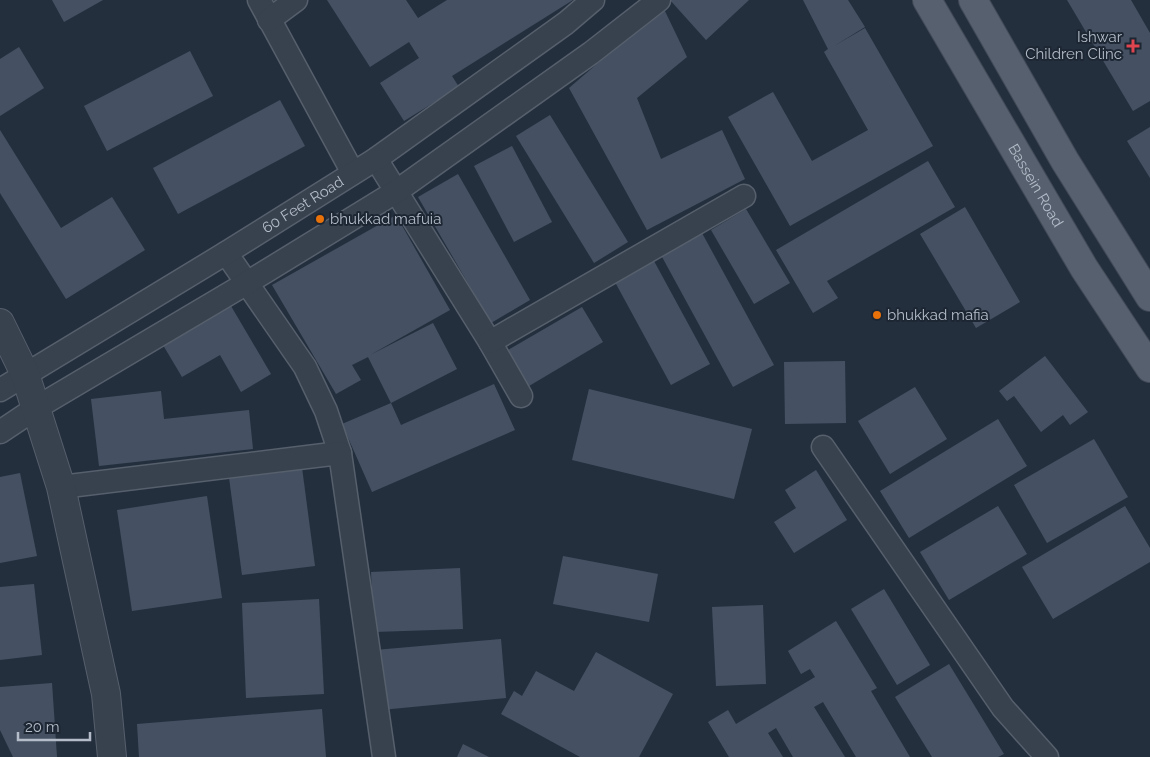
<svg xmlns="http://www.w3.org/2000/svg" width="1150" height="757" font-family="Raleway,sans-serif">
	<rect width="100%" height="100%" fill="#242f3e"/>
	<g fill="#455162">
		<polygon points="52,0 103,0 64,22"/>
		<polygon points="327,0 406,0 418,18 447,0 573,0 452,76 459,87 404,121 380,83 419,58 409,42 370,67"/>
		<polygon points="670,0 749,0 706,40"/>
		<polygon points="803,0 848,0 865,27 834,46 865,28 933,146 790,226 728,117 773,92 812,161 868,130 824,52 828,49"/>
		<polygon points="1067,0 1131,0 1150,33 1150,101 1133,111"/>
		<polygon points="663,7 687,57 637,98 661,159 722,130 745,179 647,230 569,88"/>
		<polygon points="19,47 44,88 0,116 0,59"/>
		<polygon points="190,51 213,96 107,151 84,106"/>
		<polygon points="280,100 305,146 178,214 153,168"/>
		<polygon points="550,115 628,242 594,263 516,136"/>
		<polygon points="1150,127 1150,178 1127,141"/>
		<polygon points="0,130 61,228 112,197 145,250 66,299 0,193"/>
		<polygon points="512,146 552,222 514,242 474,166"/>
		<polygon points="928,161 955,207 827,281 838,298 813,313 776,250"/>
		<polygon points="458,174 530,300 491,323 418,197"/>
		<polygon points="965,207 1020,302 976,328 920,234"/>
		<polygon points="746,209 790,283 754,304 711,230"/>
		<polygon points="396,215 450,310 370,355 433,323 457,369 391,403 368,357 352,365 361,380 336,394 272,285"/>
		<polygon points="702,233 774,365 733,387 661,255"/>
		<polygon points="654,261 710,364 671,385 615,282"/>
		<polygon points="231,306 271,374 241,392 220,355 182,377 163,345"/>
		<polygon points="582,307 603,342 524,389 503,353"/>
		<polygon points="1045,356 1088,412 1070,425 1063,415 1041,432 1014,396 1007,401 999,391"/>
		<polygon points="845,361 846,423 785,424 784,362"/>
		<polygon points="494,384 515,430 372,492 342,424 391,403 401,425"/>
		<polygon points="915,387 947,439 890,474 858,421"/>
		<polygon points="589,389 752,429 734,499 572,460"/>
		<polygon points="161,391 164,419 249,410 253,449 99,466 91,399"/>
		<polygon points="998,419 1027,466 909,538 880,491"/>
		<polygon points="1094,439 1128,497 1047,543 1014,485"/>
		<polygon points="301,460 315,566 242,575 228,470"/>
		<polygon points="816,470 847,520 794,553 774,522 796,508 785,490"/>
		<polygon points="20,473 37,556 0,563 0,477"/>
		<polygon points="207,496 222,598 132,611 117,510"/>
		<polygon points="998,506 1027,554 949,600 920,552"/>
		<polygon points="1125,506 1150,548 1150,562 1053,619 1022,567"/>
		<polygon points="563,556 658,574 649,622 553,604"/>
		<polygon points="460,568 463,629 374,632 371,572"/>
		<polygon points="34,584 42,655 0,660 0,587"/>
		<polygon points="884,589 930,665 897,685 851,609"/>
		<polygon points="319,599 324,694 246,698 242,603"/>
		<polygon points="763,605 766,684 716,686 712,607"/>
		<polygon points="836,621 877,688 871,691 910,757 856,757 823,702 814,707 845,757 793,757 776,728 768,733 783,757 729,757 708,722 728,710 736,724 815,677 810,669 801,674 788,651"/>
		<polygon points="501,639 506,698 381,710 375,650"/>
		<polygon points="596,652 673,694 639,757 580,757 501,714 514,691 522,696 536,671 574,691"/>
		<polygon points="949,664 1004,754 998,757 932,757 895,697"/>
		<polygon points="52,683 57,757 13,757 0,730 0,687"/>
		<polygon points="322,709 326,757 139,757 137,724"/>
		<polygon points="463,744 489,757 457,757"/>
	</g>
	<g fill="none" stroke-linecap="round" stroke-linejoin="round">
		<g stroke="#565f6c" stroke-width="25">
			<g id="minor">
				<polyline points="259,0 353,173"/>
				<polyline points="269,20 296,0"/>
				<polyline points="376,159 490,342 521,396"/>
				<polyline points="226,253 305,367 326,411 340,453"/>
				<polyline points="490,342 744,196"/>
				<path id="s1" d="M 0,390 L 226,253 L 376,159 L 566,23 L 593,0"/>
				<polyline points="0,432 36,408 247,283 397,191 591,53 659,0"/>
				<polyline points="823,447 1003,708 1047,757"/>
				<polyline points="61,487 340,453 384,757"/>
			</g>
		</g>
		<g stroke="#565f6c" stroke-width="30">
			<polyline id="tertiary" points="0,323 25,374 61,487 106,694 112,757"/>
		</g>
		<g stroke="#414a57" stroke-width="30">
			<g id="primary">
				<path id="s2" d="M 927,0 L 1084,268 L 1150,368"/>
				<polyline points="973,0 1065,161 1150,297"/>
			</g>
		</g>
		<use href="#minor" stroke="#38414e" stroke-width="22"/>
		<use href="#tertiary" stroke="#38414e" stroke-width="28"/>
		<use href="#primary" stroke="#56606e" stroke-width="28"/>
	</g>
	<path fill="#e0444e" stroke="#1d2633" stroke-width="2" d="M1130.5 38.5h5v5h5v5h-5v5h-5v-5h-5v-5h5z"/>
	<g fill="#e8710a" stroke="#1d2633" stroke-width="2">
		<circle cx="320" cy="219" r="5"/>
		<circle cx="877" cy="315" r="5"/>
	</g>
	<g text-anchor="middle" stroke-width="4" stroke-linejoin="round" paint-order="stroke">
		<g font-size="15" fill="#b4bcc9" stroke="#1d2633" text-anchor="start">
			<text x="1122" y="42" text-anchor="end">Ishwar<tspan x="1122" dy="17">Children Clinc</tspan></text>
			<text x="330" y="224">bhukkad mafuia</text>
			<text x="887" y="320">bhukkad mafia</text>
		</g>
		<g font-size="15" fill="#b4bcc9" stroke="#1d2633">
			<text dy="5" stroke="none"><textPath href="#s2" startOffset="215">Bassein Road</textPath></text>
			<text dy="5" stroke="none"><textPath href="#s1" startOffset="355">60 Feet Road</textPath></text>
		</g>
	</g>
	<path d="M18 732v8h72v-8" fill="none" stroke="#b4bcc9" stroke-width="2.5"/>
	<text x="25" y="732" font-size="15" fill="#b4bcc9" stroke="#1d2633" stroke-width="4" paint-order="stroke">20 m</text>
</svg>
